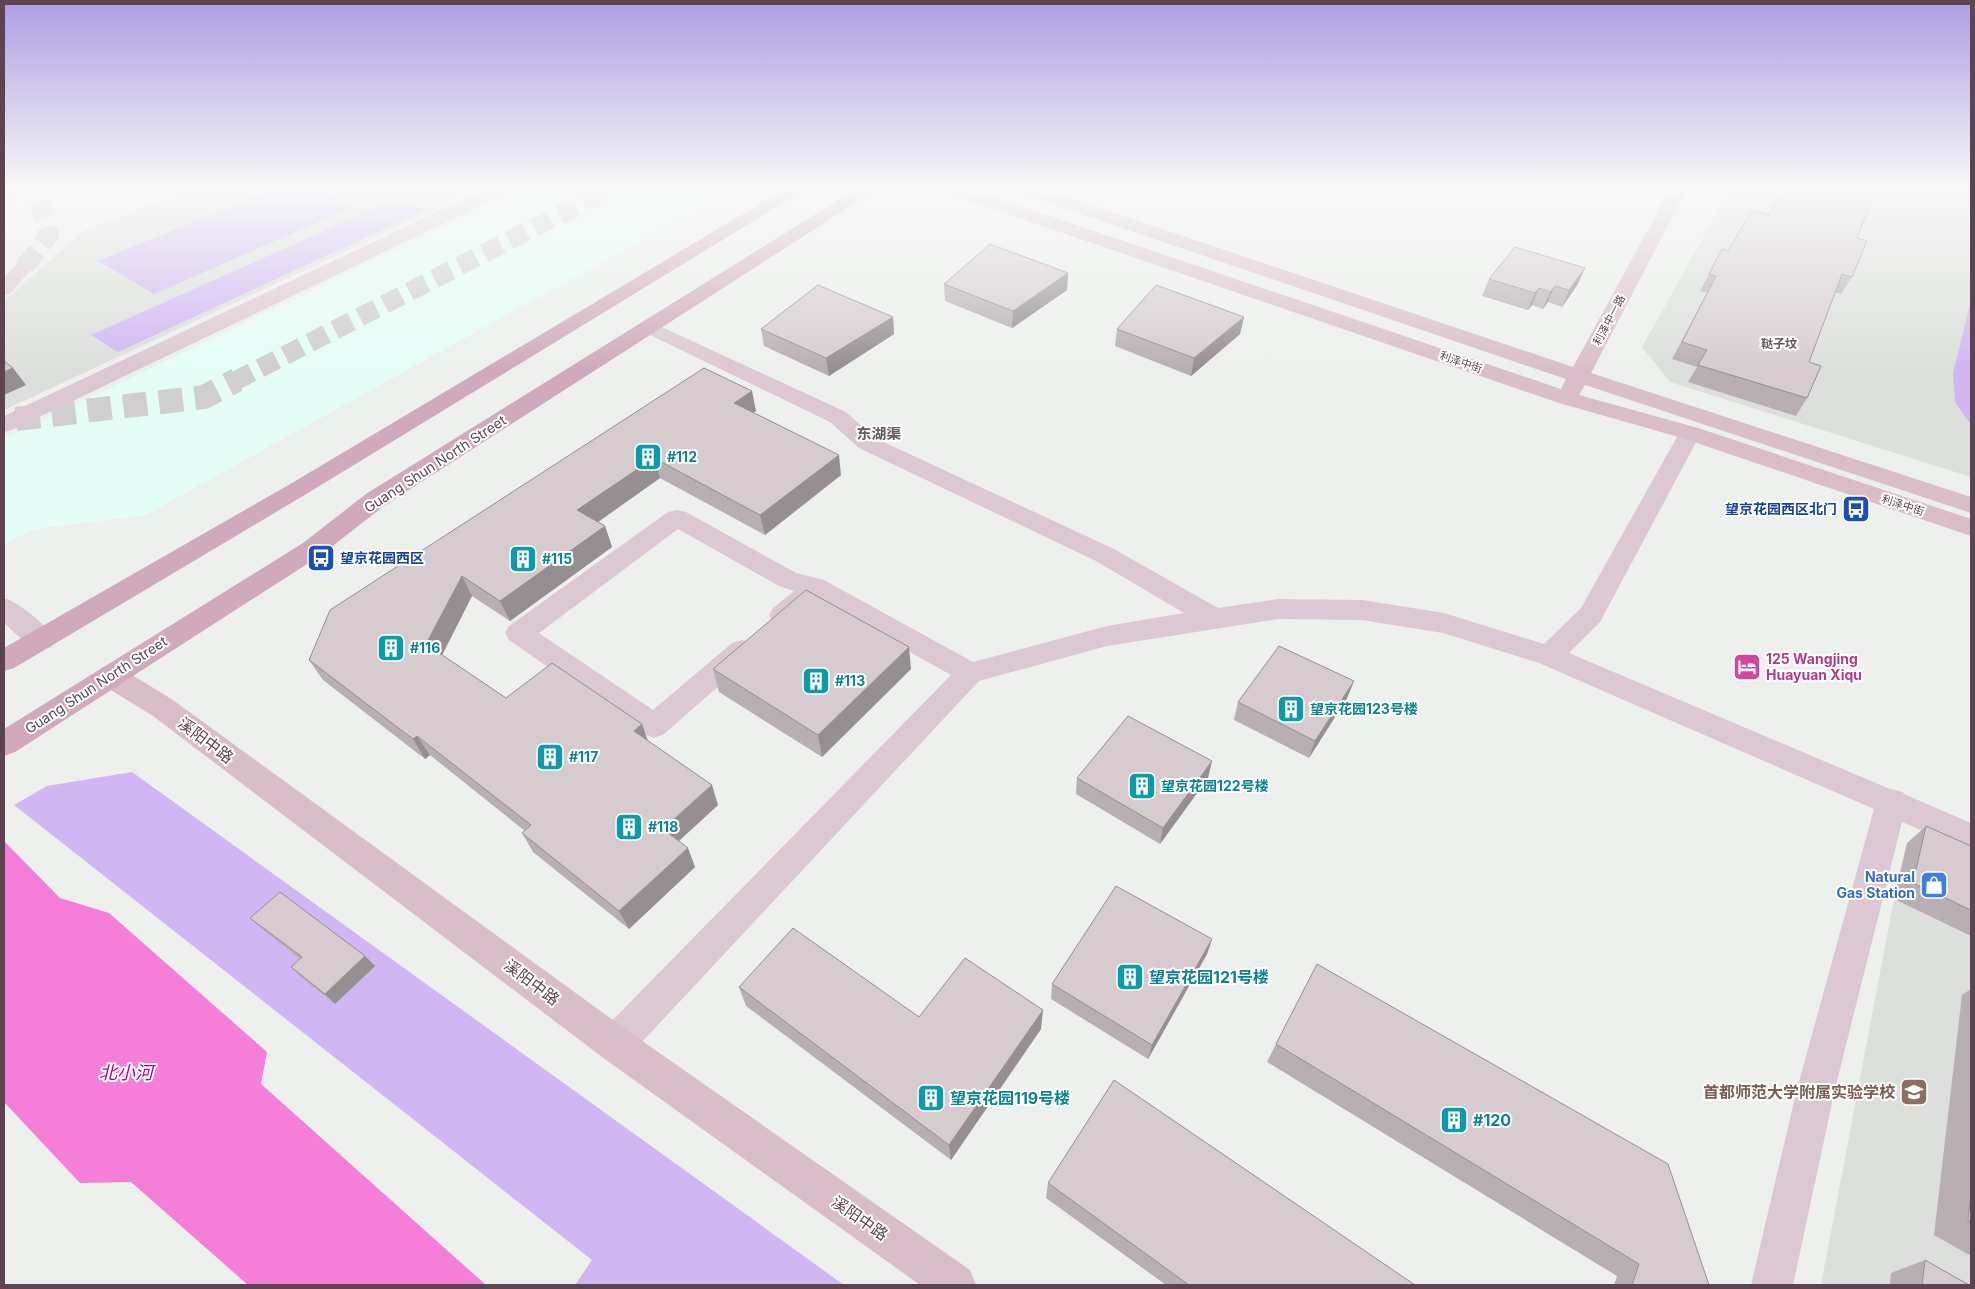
<svg xmlns="http://www.w3.org/2000/svg" width="1975" height="1289" font-family="Inter,'Noto Sans SC',sans-serif">
	<rect width="100%" height="100%" fill="#edf0ed"/>
	<polygon fill="#e4fef7" points="522,189 734,189 146,515 35,529 4,544 4,439"/>
	<g fill="#dcdfdb">
		<polygon points="189,189 479,189 4,410 4,301 85,230"/>
		<polygon points="1730,189 1971,189 1971,477 1670,382 1642,347"/>
		<polygon points="1907,843 1971,871 1971,1285 1821,1285 1894,899"/>
	</g>
	<g fill="#d0b6f3">
		<polygon points="274,189 319,189 355,206 154,294 98,261"/>
		<polygon points="398,198 425,210 118,352 91,335"/>
		<polygon points="1971,299 1971,425 1955,402 1953,374"/>
		<polygon points="132,772 844,1285 575,1285 592,1260 14,805 47,786"/>
	</g>
	<polygon fill="#f57ed9" points="4,841 60,898 109,913 267,1052 261,1084 486,1285 248,1285 131,1182 80,1183 4,1102"/>
	<g fill="none" stroke-linecap="round" stroke-linejoin="round">
		<g stroke="#d0cece" stroke-width="19" stroke-dasharray="19 9" stroke-linecap="butt">
			<polyline points="4,193 13,189"/>
			<polyline points="25,266 49,235 35,189"/>
			<polyline points="235,381 596,196 594,189"/>
		</g>
		<polyline stroke="#d0cece" stroke-width="24" stroke-dasharray="24 12" stroke-linecap="butt" points="16,419 204,397 237,380"/>
		<g fill="#dcc8d2" fill-rule="evenodd">
			<polygon points="486,189 509,189 507,193 12,430 4,432 4,416"/>
			<polygon points="25,260 32,262 34,266 11,293 4,295 4,278 18,262"/>
			<path d="M 651,322 L 846,412 L 875,438 L 1114,549 L 1218,608 L 1278,599 L 1362,600 L 1444,613 L 1544,644 L 1581,608 L 1682,428 L 1690,426 L 1698,428 L 1701,433 L 1600,622 L 1569,653 L 1890,789 L 1903,792 L 1904,794 L 1971,823 L 1971,851 L 1902,822 L 1835,1089 L 1793,1285 L 1751,1285 L 1797,1089 L 1874,809 L 1539,663 L 1443,633 L 1362,620 L 1278,619 L 1107,646 L 979,681 L 628,1057 L 615,1062 L 602,1057 L 597,1044 L 602,1031 L 951,675 L 817,600 C 803,612 792,628 773,622 L 769,615 L 773,608 L 794,591 L 779,586 L 678,529 L 539,633 L 653,710 L 732,643 L 742,640 L 752,643 L 756,650 L 752,657 L 664,734 L 654,738 L 644,734 L 509,640 L 505,633 L 509,626 L 668,512 L 677,510 L 686,512 L 796,573 L 824,580 L 973,662 L 1107,626 L 1184,613 L 1096,561 L 859,448 L 830,422 L 644,332 L 641,328 L 644,324 Z"/>
			<path d="M 4,598 C 21,604 46,624 55,640 L 51,647 C 31,653 18,635 4,623 Z"/>
		</g>
		<g fill="#d9beca" fill-rule="evenodd">
			<polygon points="944,189 970,189 1561,389 1566,379 1019,193 1017,189 1043,189 1573,367 1670,189 1687,189 1591,373 1971,497 1971,513 1585,385 1579,395 1698,428 1971,519 1971,536 1682,438 1559,403 946,193"/>
			<polygon points="111,665 121,668 173,700 628,1031 970,1270 976,1285 920,1285 602,1057 153,716 101,684 97,676 101,668"/>
		</g>
		<g fill="#d0aabc" fill-rule="evenodd">
			<polygon points="785,189 806,189 308,493 14,668 4,671 4,648 292,483"/>
			<polygon points="856,189 877,189 384,506 321,555 15,752 4,756 4,729 303,543 366,494"/>
		</g>
	</g>
	<g fill="#b8afb2">
		<polygon points="1781,189 1876,189 1857,238 1852,277 1841,294 1835,292 1809,362 1807,398 1796,416 1688,382 1697,367 1672,359 1707,293 1700,291 1722,249 1728,251 1768,215"/>
		<polygon points="1068,273 1067,290 1012,328 945,301 944,284"/>
		<polygon points="1489,279 1578,284 1562,307 1548,302 1543,309 1532,305 1528,310 1482,296"/>
		<polygon points="893,317 894,334 829,376 764,346 761,329"/>
		<polygon points="1244,317 1240,334 1191,376 1115,346 1117,329"/>
		<polygon points="704,368 756,411 753,413 841,475 765,535 660,478 598,522 605,526 612,547 510,621 472,596 442,655 506,698 642,724 647,740 718,805 679,841 695,867 629,929 533,852 522,833 525,831 430,755 425,759 323,680 309,660"/>
		<polygon points="713,669 911,669 822,757 719,692"/>
		<polygon points="1354,681 1347,698 1309,758 1234,720 1238,702"/>
		<polygon points="1077,778 1208,778 1160,844 1076,794"/>
		<polygon points="1926,826 1971,846 1971,936 1894,899 1907,843"/>
		<polygon points="250,918 365,956 375,966 335,1004 301,977 291,967 300,959 261,928"/>
		<polygon points="1212,939 1207,954 1148,1059 1051,999 1052,984"/>
		<polygon points="739,987 919,1017 1041,1029 951,1160 746,1006"/>
		<polygon points="1971,989 1971,1256 1934,1235 1962,995"/>
		<polygon points="1276,1044 1709,1285 1614,1285 1617,1276 1267,1062"/>
		<polygon points="1048,1183 1415,1285 1166,1285 1046,1198"/>
		<polygon points="1925,1260 1969,1285 1890,1285 1891,1273"/>
	</g>
	<g fill="#968f91">
		<polygon points="1585,268 1578,284 1562,307 1569,290"/>
		<polygon points="1068,273 1067,290 1012,328 1013,311"/>
		<polygon points="1555,286 1548,302 1543,309 1550,292"/>
		<polygon points="1539,288 1532,305 1528,310 1535,293"/>
		<polygon points="893,317 894,334 829,376 826,358"/>
		<polygon points="1244,317 1240,334 1191,376 1194,358"/>
		<polygon points="13,368 26,385 4,395 4,372"/>
		<polygon points="752,391 756,411 738,424 734,403"/>
		<polygon points="839,455 841,475 765,535 760,515"/>
		<polygon points="654,458 660,478 585,531 577,510"/>
		<polygon points="605,526 612,547 510,621 500,601"/>
		<polygon points="462,576 472,596 437,665 426,644"/>
		<polygon points="909,647 911,669 822,757 818,735"/>
		<polygon points="1354,681 1347,698 1309,758 1315,741"/>
		<polygon points="642,724 649,744 634,731"/>
		<polygon points="417,736 430,755 425,759 413,739"/>
		<polygon points="1212,761 1208,778 1160,844 1163,828"/>
		<polygon points="712,785 718,805 671,848 663,829"/>
		<polygon points="688,848 695,867 629,929 619,911"/>
		<polygon points="1212,939 1207,954 1148,1059 1152,1045"/>
		<polygon points="365,956 375,966 335,1004 325,994"/>
		<polygon points="1043,1010 1041,1029 951,1160 949,1145"/>
	</g>
	<g fill="#d6cccf" stroke="#968f91">
		<polygon points="1781,189 1876,189 1857,238 1867,241 1852,277 1842,274 1809,362 1821,366 1807,398 1698,365 1707,350 1682,342 1716,276 1709,274 1722,249 1728,251 1752,210 1769,215"/>
		<polygon points="990,244 1068,273 1013,311 944,284"/>
		<polygon points="1515,247 1585,268 1569,290 1555,286 1550,292 1539,288 1535,293 1489,279"/>
		<polygon points="818,285 893,317 826,358 761,329"/>
		<polygon points="1156,285 1244,317 1194,358 1117,329"/>
		<polygon points="4,361 13,368 4,372"/>
		<polygon points="704,368 752,391 734,403 839,455 760,515 654,458 577,510 605,526 500,601 462,576 426,644 506,698 552,663 642,724 634,731 712,785 663,829 688,848 619,911 522,833 531,825 417,736 413,739 309,660 330,610"/>
		<polygon points="806,590 909,647 818,735 713,669"/>
		<polygon points="1279,646 1354,681 1315,741 1238,702"/>
		<polygon points="1128,716 1212,761 1163,828 1077,778"/>
		<polygon points="1926,826 1971,846 1971,910 1913,883"/>
		<polygon points="1116,886 1212,939 1152,1045 1052,984"/>
		<polygon points="280,892 365,956 325,994 291,967 302,957 250,918"/>
		<polygon points="793,928 919,1017 965,958 1043,1010 949,1145 739,987"/>
		<polygon points="1317,964 1668,1164 1709,1285 1632,1285 1639,1264 1276,1044"/>
		<polygon points="1114,1080 1415,1285 1189,1285 1048,1183"/>
		<polygon points="1971,1192 1971,1222 1968,1220"/>
		<polygon points="1925,1260 1969,1285 1922,1285"/>
	</g>
	<linearGradient id="sky" x2="0" y2="1"><stop stop-color="#ad9ee2"/><stop offset="0.51" stop-color="#f7f8f7"/><stop offset="1" stop-color="#f7f8f7" stop-opacity="0"/></linearGradient>
	<rect width="1975" height="370" fill="url(#sky)"/>
	<defs>
		<g id="building-square" transform="scale(1.4375)"><rect x="-9" y="-9" width="18" height="18" rx="4" fill="#0f9aa8" stroke="#fff"/><path d="M-4-6H4V6H1V3H-1V6H-4ZM-2.5-4.3h1.7v1.8h-1.7ZM.8-4.3h1.7v1.8H.8ZM-2.5-1h1.7V.8h-1.7ZM.8-1h1.7V.8H.8Z" fill="#fff"/></g>
		<g id="bus-square" transform="scale(1.4375)"><rect x="-9" y="-9" width="18" height="18" rx="4" fill="#1a4fb4" stroke="#fff"/><path d="M-5-6H5V4H4V6H2V4H-2V6H-4V4H-5ZM-3.5-4V0h7V-4ZM-3.5 1.2v1.5H-2V1.2ZM2 1.2v1.5H3.5V1.2Z" fill="#fff"/></g>
		<g id="hotel-square" transform="scale(1.4375)"><rect x="-9" y="-9" width="18" height="18" rx="4" fill="#d1479c" stroke="#fff"/><path d="M-6-4.5h1.5V1H6V5H4.5V3h-9V5H-6ZM-4 0a1.8 1.8 0 1 1 3.6 0ZM.5 0V-2.5h3Q6-2.5 6 0Z" fill="#fff"/></g>
		<g id="shop-square" transform="scale(1.4375)"><rect x="-9" y="-9" width="18" height="18" rx="4" fill="#3f7fe0" stroke="#fff"/><path d="M-5-2.5h2.3a2.7 3.5 0 0 1 5.4 0H5L5.5 6h-11ZM-1.5-2.5h3a1.5 2.3 0 0 0-3 0Z" fill="#fff"/></g>
		<g id="school-square" transform="scale(1.4375)"><rect x="-9" y="-9" width="18" height="18" rx="4" fill="#8d6e63" stroke="#fff"/><path d="M0-5L7-2L0 1L-7-2ZM-4 1L0 2.5L4 1V4Q0 6-4 4Z" fill="#fff"/></g>
	</defs>
	<g fill-rule="evenodd">
		<use href="#building-square" x="648" y="457"/>
		<use href="#bus-square" x="1856" y="509"/>
		<use href="#bus-square" x="321" y="558"/>
		<use href="#building-square" x="523" y="559"/>
		<use href="#building-square" x="391" y="648"/>
		<use href="#hotel-square" x="1747" y="667"/>
		<use href="#building-square" x="816" y="681"/>
		<use href="#building-square" x="1291" y="709"/>
		<use href="#building-square" x="550" y="757"/>
		<use href="#building-square" x="1142" y="786"/>
		<use href="#building-square" x="629" y="827"/>
		<use href="#shop-square" x="1934" y="885"/>
		<use href="#building-square" x="1130" y="977"/>
		<use href="#school-square" x="1914" y="1092"/>
		<use href="#building-square" x="931" y="1098"/>
		<use href="#building-square" x="1454" y="1120"/>
	</g>
	<g text-anchor="middle" stroke-width="4" stroke-linejoin="round" paint-order="stroke">
		<g font-size="11" fill="#5d4450" stroke="#fff">
			<text transform="translate(1609 320) rotate(-62)" y="4">利泽中一路</text>
			<text transform="translate(1461 362) rotate(19)" y="4">利泽中街</text>
			<text transform="translate(1903 505) rotate(18)" y="4">利泽中街</text>
		</g>
		<g font-size="12" font-weight="bold" fill="#63595d" stroke="#fff">
			<text x="1779" y="348">鞑子坟</text>
		</g>
		<g font-size="14" font-weight="bold" fill="#0d838f" stroke="#fff" text-anchor="start">
			<text x="667" y="462">#112</text>
			<text x="542" y="564">#115</text>
			<text x="410" y="653">#116</text>
			<text x="835" y="686">#113</text>
			<text x="1310" y="714">望京花园123号楼</text>
			<text x="569" y="762">#117</text>
			<text x="1161" y="791">望京花园122号楼</text>
			<text x="648" y="832">#118</text>
		</g>
		<g font-size="14" fill="#5d4450" stroke="#fff">
			<text transform="translate(435 464) rotate(-33)" y="5">Guang Shun North Street</text>
			<text transform="translate(96 685) rotate(-33)" y="5">Guang Shun North Street</text>
		</g>
		<g font-size="14" font-weight="bold" fill="#164399" stroke="#fff" text-anchor="end">
			<text x="1837" y="514">望京花园西区北门</text>
			<text x="340" y="563" text-anchor="start">望京花园西区</text>
		</g>
		<g font-size="14" font-weight="bold" fill="#b23c85" stroke="#fff" text-anchor="start">
			<text x="1766" y="664">125 Wangjing<tspan x="1766" dy="16">Huayuan Xiqu</tspan></text>
		</g>
		<g font-size="14" font-weight="bold" fill="#366cbe" stroke="#fff" text-anchor="end">
			<text x="1915" y="882">Natural<tspan x="1915" dy="16">Gas Station</tspan></text>
		</g>
		<g font-size="15" font-weight="bold" fill="#63595d" stroke="#fff">
			<text x="879" y="439">东湖渠</text>
		</g>
		<g font-size="16" fill="#5d4450" stroke="#fff">
			<text transform="translate(206 740) rotate(37)" y="6">溪阳中路</text>
			<text transform="translate(532 982) rotate(37)" y="6">溪阳中路</text>
			<text transform="translate(860 1218) rotate(35)" y="6">溪阳中路</text>
		</g>
		<g font-size="16" font-weight="bold" fill="#0d838f" stroke="#fff" text-anchor="start">
			<text x="1149" y="983">望京花园121号楼</text>
			<text x="950" y="1104">望京花园119号楼</text>
			<text x="1473" y="1126">#120</text>
		</g>
		<g font-size="16" font-weight="bold" fill="#785e54" stroke="#fff" text-anchor="end">
			<text x="1895" y="1098">首都师范大学附属实验学校</text>
		</g>
		<g font-size="18" font-style="italic" fill="#b30088" stroke="#fff">
			<text x="126" y="1079">北小河</text>
		</g>
	</g>
	<rect width="1975" height="1289" fill="none" stroke="#5d4450" stroke-width="10"/>
</svg>
